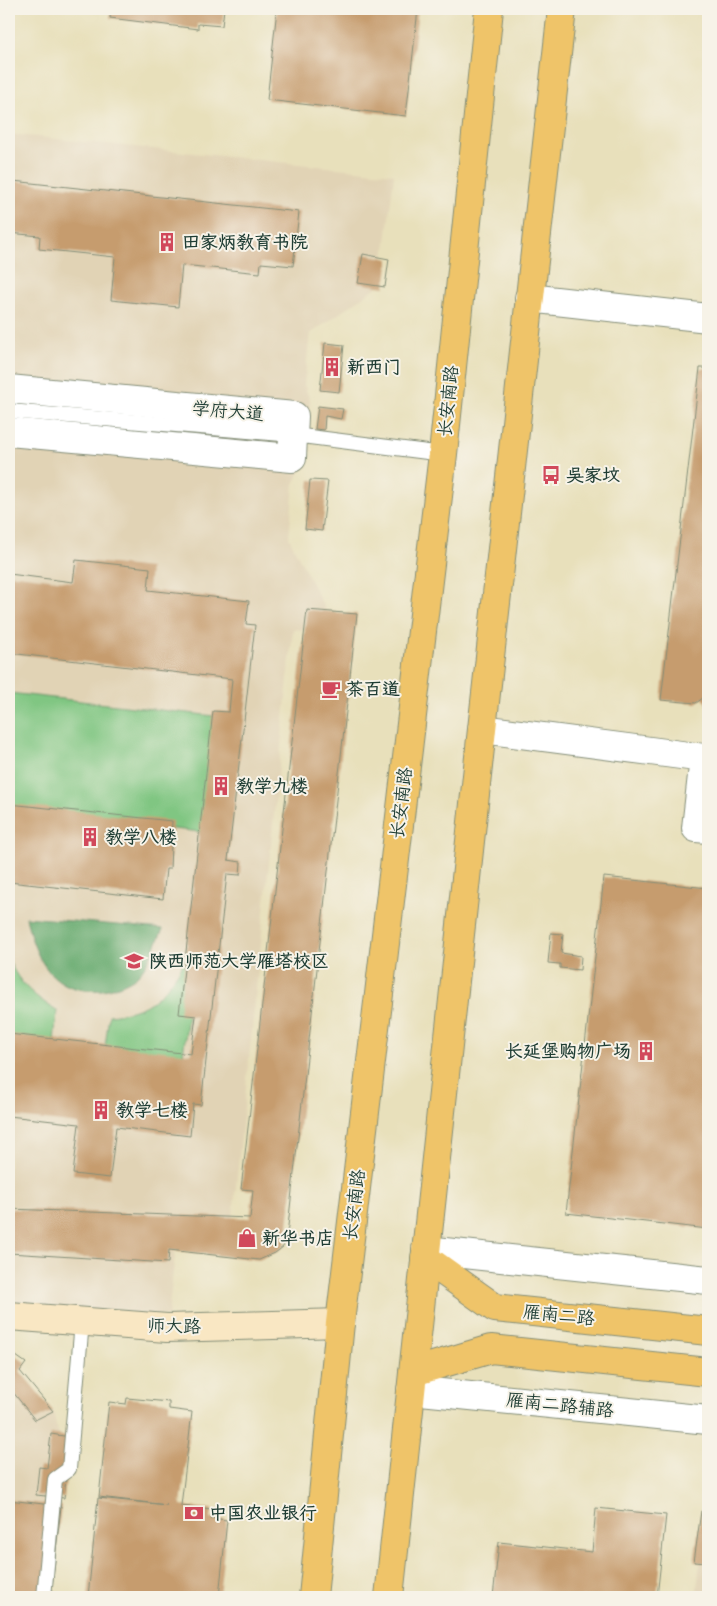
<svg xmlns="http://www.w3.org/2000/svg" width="717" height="1606" font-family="'Indie Flower','LXGW WenKai TC',sans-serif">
	<rect width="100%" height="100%" fill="#f7f3e8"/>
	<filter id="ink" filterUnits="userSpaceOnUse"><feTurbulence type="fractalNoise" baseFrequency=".02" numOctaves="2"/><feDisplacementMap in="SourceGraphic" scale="10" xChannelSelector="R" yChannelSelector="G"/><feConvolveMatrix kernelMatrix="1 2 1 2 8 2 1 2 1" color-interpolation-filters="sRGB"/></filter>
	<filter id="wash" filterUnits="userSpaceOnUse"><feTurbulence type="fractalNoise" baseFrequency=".0096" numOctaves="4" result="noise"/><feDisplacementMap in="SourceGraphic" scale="20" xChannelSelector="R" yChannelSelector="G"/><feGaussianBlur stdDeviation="1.12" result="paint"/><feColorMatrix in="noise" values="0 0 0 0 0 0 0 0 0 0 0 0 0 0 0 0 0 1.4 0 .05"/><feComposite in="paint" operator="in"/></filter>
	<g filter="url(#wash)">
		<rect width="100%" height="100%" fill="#e8e0bb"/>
		<g fill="#e1d3b5">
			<polygon points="9,134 394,174 381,284 310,334 304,385 310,400 301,470 294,484 289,538 337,633 293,629 231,1234 178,1229 168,1316 9,1304"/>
			<polygon points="9,1387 35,1420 53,1411 59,1437 44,1597 9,1597"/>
			<polygon points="708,1491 708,1597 696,1597"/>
		</g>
		<g fill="#80c682" stroke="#50825b">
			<polygon points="9,693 223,717 209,833 9,810"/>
			<path d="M 198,934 L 183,1055 L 105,1047 L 109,1015 C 117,1014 127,1013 135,1010 C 168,1000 185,961 198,934 Z"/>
			<path d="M 9,960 C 19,985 36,997 57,1011 L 54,1041 L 9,1036 Z"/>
		</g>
		<path fill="#68ab70" stroke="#447452" d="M 26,917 L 163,929 C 156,944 149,964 137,976 C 129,983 112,989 102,990 C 53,995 35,960 26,917 Z"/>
		<g id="blocks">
			<g fill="#c69c6e">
				<polygon points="111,9 224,9 222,26 198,24 198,29 110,18"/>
				<polygon points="277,9 418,9 406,116 267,100"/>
				<polygon points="13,181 299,212 293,266 261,263 260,273 182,265 178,307 111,300 115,257 39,249 40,236 9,233"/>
				<polygon points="363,254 389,259 385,287 358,283"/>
				<polygon points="325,343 344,345 339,392 320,390"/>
				<polygon points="700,368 708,368 708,707 703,698 696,703 661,700"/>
				<polygon points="318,406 343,409 341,419 325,416 324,430 315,429"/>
				<polygon points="310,480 328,481 322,531 305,529"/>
				<polygon points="76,560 150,568 148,590 249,601 246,624 255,625 228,860 241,862 240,875 227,874 201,1105 193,1104 190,1136 116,1127 110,1178 73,1174 79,1124 9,1116 9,1034 191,1054 196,1016 179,1014 213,711 229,712 232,679 9,653 9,574 73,582"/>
				<polygon points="307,610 357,614 287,1235 283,1247 275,1253 259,1260 169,1250 168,1263 9,1253 9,1209 250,1218 253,1190 241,1189"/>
				<polygon points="9,804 172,821 170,869 166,869 163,899 9,882"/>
				<polygon points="604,877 708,888 708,1229 566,1213"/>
				<polygon points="551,933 563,934 561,953 581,956 580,970 560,968 560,964 548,963"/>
				<polygon points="9,1351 26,1363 20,1371 53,1411 35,1420 9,1387"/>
				<polygon points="127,1398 169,1402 169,1409 192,1412 181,1506 212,1509 211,1518 227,1520 219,1597 88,1597 98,1498 167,1505 99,1497 109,1402 126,1404"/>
				<polygon points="51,1434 70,1437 64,1498 36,1495 39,1467 47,1468"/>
				<polygon points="9,1500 61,1506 51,1597 9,1597"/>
				<polygon points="596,1508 666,1515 657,1597 493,1597 499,1542 592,1552"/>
				<polygon points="701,1511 708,1512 708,1563 694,1562"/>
			</g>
		</g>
	</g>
	<g filter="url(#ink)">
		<use href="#blocks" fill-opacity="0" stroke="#848e78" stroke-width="1"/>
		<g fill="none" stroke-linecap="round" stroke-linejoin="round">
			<g stroke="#848e78" stroke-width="16">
				<g id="lane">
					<polyline points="9,411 294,435 443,454"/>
					<polyline points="44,1597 55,1479 69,1469 82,1322"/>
				</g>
			</g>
			<g stroke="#848e78" stroke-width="30">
				<g id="street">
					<polyline points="529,298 708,318"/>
					<polyline points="9,389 294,416 292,458 9,432"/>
					<polyline points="482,729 704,758 696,828 708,829"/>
					<polyline points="426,1250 708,1280"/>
					<polyline points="411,1390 708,1420"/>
				</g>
			</g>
			<g stroke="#848e78" stroke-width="30">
				<polyline id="secondary" points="9,1316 167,1328 340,1323"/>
			</g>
			<g stroke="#848e78" stroke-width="30">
				<g id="primary">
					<polyline points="425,1258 495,1308 708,1331"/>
					<polyline points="413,1372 491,1349 708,1372"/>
					<polyline points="313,1597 340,1323 443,454 489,9"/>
					<polyline points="389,1597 482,729 562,9"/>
				</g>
			</g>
			<use href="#lane" stroke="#fff" stroke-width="14"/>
			<use href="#street" stroke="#fff" stroke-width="28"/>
			<use href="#secondary" stroke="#f9e7c3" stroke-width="28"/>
			<use href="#primary" stroke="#efc469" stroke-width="28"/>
		</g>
	</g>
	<defs>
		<g id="building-bare" transform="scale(1.5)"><path d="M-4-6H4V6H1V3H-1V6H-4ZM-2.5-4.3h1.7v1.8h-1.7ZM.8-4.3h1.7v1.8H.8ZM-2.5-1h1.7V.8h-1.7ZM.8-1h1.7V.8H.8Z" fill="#d1495b" stroke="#f7f3e8" stroke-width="2.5" paint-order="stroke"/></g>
		<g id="bus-bare" transform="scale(1.5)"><path d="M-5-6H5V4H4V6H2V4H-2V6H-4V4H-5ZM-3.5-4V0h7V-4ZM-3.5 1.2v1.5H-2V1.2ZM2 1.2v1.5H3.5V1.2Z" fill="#d1495b" stroke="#f7f3e8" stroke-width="2.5" paint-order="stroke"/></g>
		<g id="cafe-bare" transform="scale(1.5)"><path d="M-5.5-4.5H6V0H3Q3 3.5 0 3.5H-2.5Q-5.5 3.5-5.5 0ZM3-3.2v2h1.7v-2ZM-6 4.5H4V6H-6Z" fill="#d1495b" stroke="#f7f3e8" stroke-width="2.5" paint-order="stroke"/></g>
		<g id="university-bare" transform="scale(1.5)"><path d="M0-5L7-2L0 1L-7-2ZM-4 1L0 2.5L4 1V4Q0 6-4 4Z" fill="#d1495b" stroke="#f7f3e8" stroke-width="2.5" paint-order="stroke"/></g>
		<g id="shop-bare" transform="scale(1.5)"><path d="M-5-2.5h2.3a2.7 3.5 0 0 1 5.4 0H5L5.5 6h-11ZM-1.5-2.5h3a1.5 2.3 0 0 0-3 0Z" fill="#d1495b" stroke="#f7f3e8" stroke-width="2.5" paint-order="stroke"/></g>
		<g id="bank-bare" transform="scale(1.5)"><path d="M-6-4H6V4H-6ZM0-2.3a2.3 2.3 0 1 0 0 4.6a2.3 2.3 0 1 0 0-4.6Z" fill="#d1495b" stroke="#f7f3e8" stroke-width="2.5" paint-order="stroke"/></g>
	</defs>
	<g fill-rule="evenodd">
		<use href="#building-bare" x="167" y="242"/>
		<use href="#building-bare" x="332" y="367"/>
		<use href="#bus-bare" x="551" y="475"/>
		<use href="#cafe-bare" x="331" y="689"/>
		<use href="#building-bare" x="221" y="786"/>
		<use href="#building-bare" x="90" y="837"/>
		<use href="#university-bare" x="134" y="961"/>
		<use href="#building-bare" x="646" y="1051"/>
		<use href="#building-bare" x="101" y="1110"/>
		<use href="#shop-bare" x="247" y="1238"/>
		<use href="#bank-bare" x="194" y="1513"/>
	</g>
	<g text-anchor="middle" stroke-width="4" stroke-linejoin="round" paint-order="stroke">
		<g font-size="18" font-weight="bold" fill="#1f3d34" stroke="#f7f3e8" text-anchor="start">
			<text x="182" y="248">田家炳教育书院</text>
			<text x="347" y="373">新西门</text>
			<text x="566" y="481">吴家坟</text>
			<text x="346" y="695">茶百道</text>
			<text x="236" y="792">教学九楼</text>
			<text x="105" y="843">教学八楼</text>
			<text x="149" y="967">陕西师范大学雁塔校区</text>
			<text x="631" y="1057" text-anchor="end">长延堡购物广场</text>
			<text x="116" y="1116">教学七楼</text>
			<text x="262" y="1244">新华书店</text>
			<text x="209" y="1519">中国农业银行</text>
		</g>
		<g font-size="18" fill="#1f3d34" stroke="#f7f3e8">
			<text transform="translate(448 401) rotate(-84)" y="6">长安南路</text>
			<text transform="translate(228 411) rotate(5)" y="6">学府大道</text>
			<text transform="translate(401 803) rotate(-83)" y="6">长安南路</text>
			<text transform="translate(354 1205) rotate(-83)" y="6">长安南路</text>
			<text transform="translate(559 1315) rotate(6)" y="6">雁南二路</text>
			<text transform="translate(174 1326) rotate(1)" y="6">师大路</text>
			<text transform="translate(560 1405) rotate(6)" y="6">雁南二路辅路</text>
		</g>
	</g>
	<rect width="717" height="1606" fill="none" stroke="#f7f3e8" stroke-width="30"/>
</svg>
